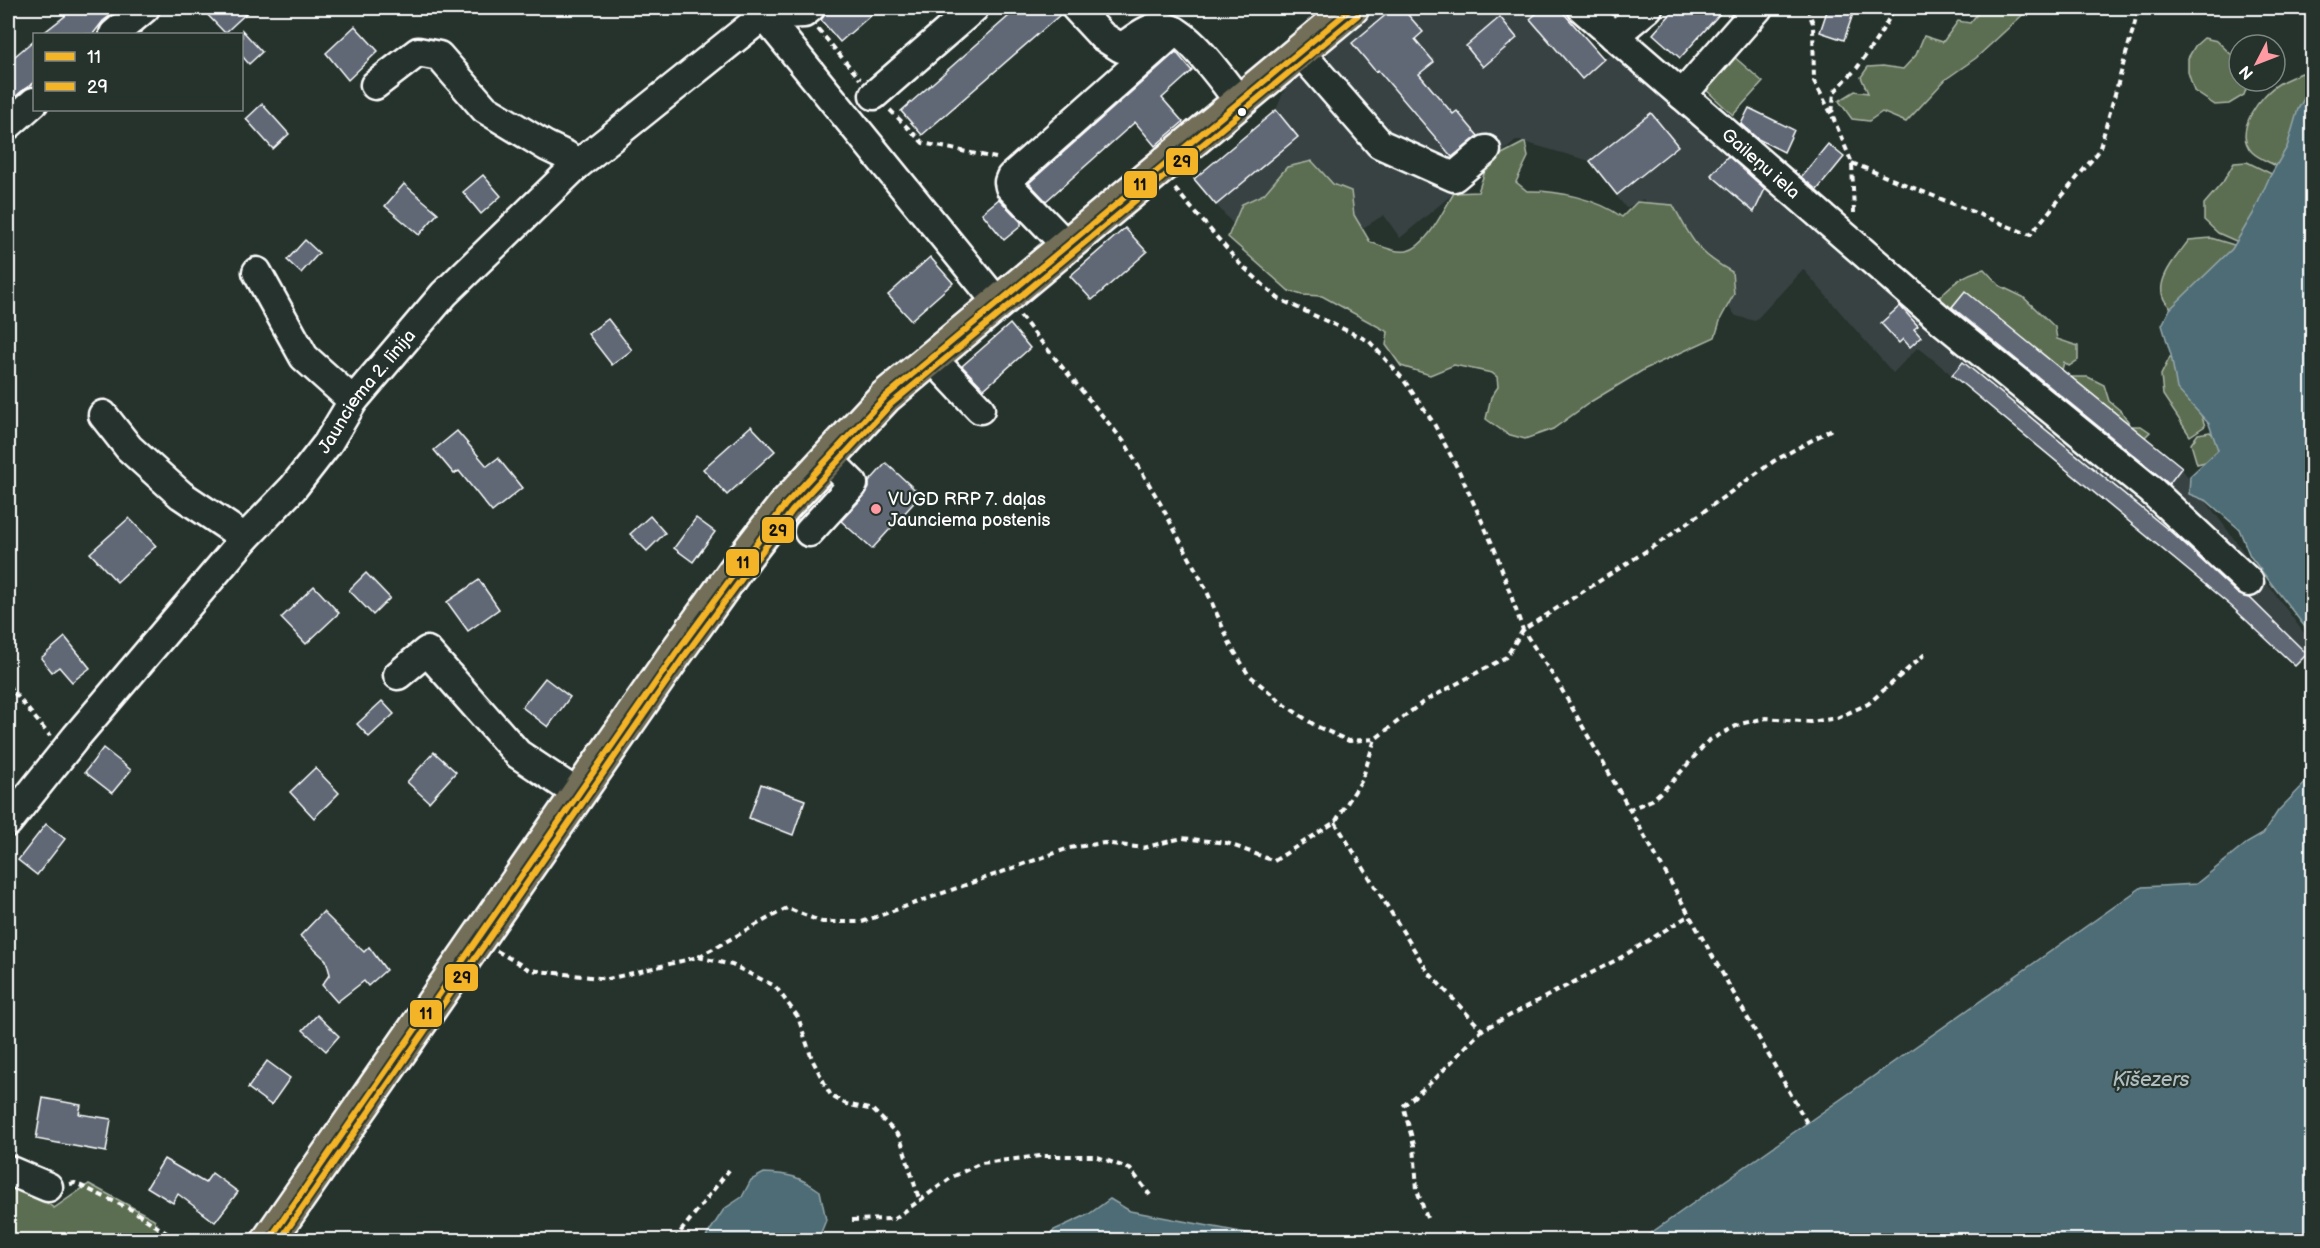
<svg xmlns="http://www.w3.org/2000/svg" width="2320" height="1248" font-family="'Balsamiq Sans',sans-serif">
	<rect width="100%" height="100%" fill="#26332d"/>
	<filter id="ink" filterUnits="userSpaceOnUse"><feTurbulence type="fractalNoise" baseFrequency=".0167" numOctaves="2"/><feDisplacementMap in="SourceGraphic" scale="12" xChannelSelector="R" yChannelSelector="G"/><feConvolveMatrix kernelMatrix="1 2 1 2 8 2 1 2 1" color-interpolation-filters="sRGB"/></filter>
	<g filter="url(#ink)">
		<polygon fill="#374343" points="1375,8 1559,8 1604,59 1613,53 1933,329 1965,291 2182,468 2176,475 2182,469 2312,644 2312,649 2295,666 2231,606 1918,347 1893,373 1803,269 1755,321 1736,316 1643,199 1626,208 1590,161 1517,140 1400,238 1384,215 1280,278 1194,179 1276,110 1290,77 1300,68 1330,69 1327,49"/>
		<g fill="#5b6e51" stroke="#adb6a8" stroke-width="1.5">
			<polygon points="1982,8 2030,8 1976,58 1946,79 1906,122 1882,112 1869,121 1852,119 1839,101 1855,91 1868,93 1861,77 1868,67 1883,66 1903,69 1916,55 1924,36 1943,42 1958,21 1970,23"/>
			<polygon points="2204,38 2217,41 2239,62 2239,81 2249,81 2244,95 2229,104 2215,105 2194,91 2188,72 2188,58 2195,46"/>
			<polygon points="1732,55 1763,82 1733,115 1703,87"/>
			<path d="M 2302,73 L 2312,79 L 2312,149 L 2276,166 C 2269,162 2258,158 2252,152 C 2232,131 2261,94 2280,83 C 2287,79 2295,76 2302,73 Z"/>
			<path d="M 1525,142 L 1528,157 L 1516,182 L 1527,191 C 1556,190 1598,199 1622,217 L 1637,202 L 1673,205 C 1692,240 1696,252 1732,272 L 1734,294 L 1721,318 L 1715,337 L 1645,369 L 1592,401 L 1553,429 L 1525,439 L 1507,434 L 1486,419 L 1491,397 L 1498,387 L 1497,377 L 1492,373 L 1454,365 L 1430,375 L 1401,366 L 1386,345 L 1388,332 L 1322,296 L 1302,295 L 1289,291 L 1228,237 L 1242,204 L 1264,194 L 1287,167 L 1312,161 L 1333,184 L 1351,191 L 1354,215 L 1370,242 C 1381,246 1396,253 1407,251 C 1427,247 1444,209 1454,193 L 1478,192 L 1487,165 L 1500,155 Z"/>
			<polygon points="2247,162 2282,179 2245,245 2218,233 2204,220 2204,204 2223,182 2234,163"/>
			<path d="M 2211,238 L 2234,245 L 2248,253 L 2180,314 C 2142,294 2172,263 2189,240 Z"/>
			<path d="M 1984,269 L 2000,286 L 2023,297 L 2055,327 L 2057,339 L 2078,346 L 2078,360 L 2069,366 L 2064,362 L 2062,370 L 1965,292 L 1945,315 L 1935,302 C 1949,286 1963,274 1984,269 Z"/>
			<polygon points="2170,357 2190,362 2198,406 2205,426 2190,436 2163,395 2161,375"/>
			<polygon points="2071,377 2088,377 2104,385 2109,401 2122,412 2131,426 2141,426 2150,432 2145,437"/>
			<polygon points="2210,432 2221,443 2213,460 2197,464 2191,444 2198,434"/>
			<polygon points="8,1178 18,1182 54,1208 89,1184 154,1219 162,1240 8,1240"/>
		</g>
		<g fill="#4e6c74" stroke="#95a7ac" stroke-width="1.5">
			<polygon points="2312,85 2312,636 2250,556 2239,529 2207,501 2189,494 2190,476 2218,450 2209,424 2177,389 2171,355 2162,325 2170,309 2232,249 2253,214 2269,178 2287,147 2298,109"/>
			<polygon points="2312,776 2312,1240 1641,1240 2142,887 2196,884 2247,843 2263,834 2278,811"/>
			<path d="M 764,1173 C 789,1174 799,1176 820,1191 L 826,1220 L 818,1240 L 704,1240 L 724,1209 L 742,1197 L 751,1180 Z"/>
			<polygon points="1110,1199 1130,1211 1283,1240 1048,1240 1054,1230 1089,1214"/>
		</g>
		<g fill="#606876" stroke="#fff" stroke-width="1.5">
			<polygon points="59,8 120,8 103,21 93,34 42,34 65,16"/>
			<polygon points="201,8 252,8 225,33"/>
			<polygon points="830,8 879,8 840,42 821,20"/>
			<polygon points="1018,8 1060,8 1061,14 922,135 901,111"/>
			<polygon points="1394,8 1402,8 1423,32 1415,39 1434,62 1419,74 1453,114 1457,111 1478,136 1452,157 1378,70 1376,72 1352,43"/>
			<polygon points="1543,8 1559,8 1604,59 1582,79 1530,19"/>
			<polygon points="1676,8 1725,8 1680,58 1653,34"/>
			<polygon points="1828,8 1855,8 1844,40 1820,32"/>
			<polygon points="1500,17 1517,38 1483,67 1466,46"/>
			<polygon points="355,26 378,51 348,80 326,53"/>
			<polygon points="242,30 262,52 249,64 242,56"/>
			<polygon points="34,40 34,83 23,90 8,103 8,62"/>
			<polygon points="1176,52 1192,71 1162,98 1183,122 1155,146 1135,122 1046,201 1029,183"/>
			<polygon points="262,104 289,134 273,149 246,119"/>
			<polygon points="1749,108 1794,130 1784,152 1758,139 1741,124"/>
			<polygon points="1276,110 1298,137 1216,205 1194,179"/>
			<polygon points="1651,113 1678,146 1617,195 1590,161"/>
			<polygon points="1828,144 1844,157 1817,190 1801,177"/>
			<polygon points="1728,156 1765,189 1754,212 1711,175"/>
			<polygon points="483,175 501,196 481,214 463,192"/>
			<polygon points="404,184 438,213 419,235 385,206"/>
			<polygon points="999,199 1021,222 1021,226 1004,240 982,213"/>
			<polygon points="1125,228 1147,252 1092,300 1070,276"/>
			<polygon points="305,240 319,253 301,273 287,260"/>
			<polygon points="930,257 953,283 911,320 888,295"/>
			<polygon points="1965,291 2182,467 2169,484 1952,307"/>
			<polygon points="1900,306 1918,326 1914,329 1921,337 1910,347 1903,339 1899,343 1881,323"/>
			<polygon points="608,319 632,350 612,365 588,334"/>
			<polygon points="1010,324 1030,348 984,389 962,366"/>
			<polygon points="1963,362 2171,532 2238,594 2250,598 2307,654 2295,666 2231,606 1952,375"/>
			<polygon points="751,426 775,451 727,495 703,469"/>
			<polygon points="457,431 487,466 498,458 522,488 492,512 459,471 454,474 434,450"/>
			<polygon points="886,463 921,495 872,549 841,521 865,495 869,488 869,482"/>
			<polygon points="650,516 665,533 647,551 630,534"/>
			<polygon points="129,518 156,546 117,582 90,553"/>
			<polygon points="696,518 715,532 693,562 674,548"/>
			<polygon points="366,573 390,598 373,615 349,590"/>
			<polygon points="479,580 499,609 468,631 447,602"/>
			<polygon points="314,586 339,613 306,644 281,618"/>
			<polygon points="65,637 90,668 72,682 59,667 52,672 41,658"/>
			<polygon points="545,678 570,697 548,727 522,707"/>
			<polygon points="382,701 394,714 369,737 357,724"/>
			<polygon points="103,748 131,770 112,793 85,772"/>
			<polygon points="434,752 456,772 429,802 407,782"/>
			<polygon points="315,768 339,793 314,818 290,792"/>
			<polygon points="761,784 805,800 793,835 749,818"/>
			<polygon points="46,824 65,839 37,875 18,860"/>
			<polygon points="323,912 364,952 369,947 386,970 368,986 364,981 337,1002 322,985 330,974 326,960 300,936"/>
			<polygon points="317,1015 339,1036 326,1051 303,1030"/>
			<polygon points="267,1061 290,1078 271,1105 248,1088"/>
			<polygon points="43,1098 81,1105 79,1114 111,1119 106,1152 36,1139"/>
			<polygon points="164,1159 205,1183 212,1173 238,1192 215,1222 178,1194 173,1203 147,1187"/>
		</g>
		<g fill="none" stroke-linecap="round" stroke-linejoin="round">
			<g stroke="#fff" stroke-width="33">
				<g id="minor">
					<polyline points="758,8 997,302"/>
					<path d="M 1076,8 L 1102,36 L 1121,48 C 1132,41 1146,29 1158,27 C 1184,22 1224,83 1239,101"/>
					<path id="s1" d="M 1582,8 L 1940,319 L 2152,491 L 2249,582"/>
					<polyline points="764,15 804,13 810,8"/>
					<polyline points="114,34 145,8"/>
					<polyline points="1614,36 1648,8"/>
					<polyline points="1299,51 1380,144 1454,177 1486,150"/>
					<polyline points="375,85 418,52 439,56 485,109 546,146 567,156 576,166"/>
					<polyline points="874,95 974,8"/>
					<polyline points="1682,95 1758,8"/>
					<polyline points="8,125 34,102"/>
					<polyline points="1066,245 1010,187 1009,182 1011,177 1175,31"/>
					<polyline points="257,272 304,357 353,401"/>
					<polyline points="931,357 980,409"/>
					<polyline points="103,415 129,448 181,495 245,538"/>
					<polyline points="809,532 853,484 827,458"/>
					<polyline points="398,675 427,651 518,754 566,786 577,797"/>
					<path id="s2" d="M 8,822 L 76,737 L 245,538 L 293,488 L 328,443 L 353,401 L 444,294 L 576,166 L 773,8"/>
					<polyline points="8,1170 48,1187"/>
				</g>
			</g>
			<g stroke="#fff" stroke-width="38">
				<polyline id="major" points="269,1240 676,653 747,554 785,505 885,397 1352,8"/>
			</g>
			<g stroke="#fff" stroke-width="4" stroke-dasharray="6 4.5" stroke-linecap="butt">
				<polyline points="1807,8 1813,23 1814,81 1832,115"/>
				<polyline points="818,29 860,79"/>
				<polyline points="890,110 923,143 996,158"/>
				<polyline points="1852,163 2030,235 2099,151 2139,8"/>
				<polyline points="1175,189 1240,264 1279,299 1369,341 1403,379 1433,422 1459,471 1495,550 1523,630 1558,683 1807,1123"/>
				<polyline points="1854,213 1852,163 1832,115 1834,92 1857,68 1877,39 1895,8"/>
				<polyline points="1020,316 1125,443 1160,503 1205,587 1230,644 1248,674 1282,703 1316,726 1349,741 1375,739"/>
				<polyline points="8,685 50,736"/>
				<polyline points="1628,810 1652,800 1671,783 1708,741 1740,724 1766,718 1811,722 1837,718 1868,704 1925,654"/>
				<polyline points="1335,822 1428,972 1482,1030 1620,958 1688,916"/>
				<polyline points="497,951 530,970 608,979 698,957 787,908 822,922 862,922 1069,848 1104,843 1143,848 1182,838 1227,843 1274,861 1335,822 1362,780 1375,739 1423,702 1506,657 1523,630 1665,539 1774,461 1834,428"/>
				<polyline points="698,957 732,965 775,986 798,1017 812,1059 831,1096 846,1104 873,1110 900,1137 919,1199"/>
				<polyline points="70,1184 75,1183 132,1210 177,1240"/>
				<polyline points="1427,1218 1417,1190 1414,1145 1403,1106 1435,1079 1482,1030"/>
				<polyline points="852,1220 894,1219 952,1177 981,1163 1041,1156 1095,1156 1130,1169 1150,1195"/>
				<polyline points="674,1240 729,1170"/>
			</g>
			<use href="#minor" stroke="#26332d" stroke-width="28"/>
			<use href="#major" stroke="#726e59" stroke-width="33"/>
			<g stroke="#26332d" stroke-width="10">
				<polyline id="bus-1" points="269,1240 676,653 785,505 885,397 1352,8"/>
			</g>
			<g stroke="#26332d" stroke-width="10">
				<polyline id="bus-2" points="280,1240 683,658 792,511 891,404 1358,15"/>
			</g>
			<use href="#bus-1" stroke="#f4b427" stroke-width="6"/>
			<use href="#bus-2" stroke="#f4b427" stroke-width="6"/>
		</g>
	</g>
	<circle fill="#fff" stroke="#26332d" stroke-width="2" cx="1242" cy="112" r="5"/>
	<circle fill="#ff9aa2" stroke="#26332d" stroke-width="2" cx="876" cy="509" r="6"/>
	<g text-anchor="middle" stroke-width="4.5" stroke-linejoin="round" paint-order="stroke">
		<g font-size="18" fill="#fff" stroke="#26332d">
			<text dy="6" stroke="none"><textPath href="#s1" startOffset="237">Gaileņu iela</textPath></text>
			<text dy="6" stroke="none"><textPath href="#s2" startOffset="561">Jaunciema 2. līnija</textPath></text>
		</g>
		<g font-size="18" fill="#fff" stroke="#26332d" text-anchor="start">
			<text x="888" y="505">VUGD RRP 7. daļas<tspan x="888" dy="21">Jaunciema postenis</tspan></text>
		</g>
		<g font-size="20" font-style="italic" fill="#afbdc0" stroke="#26332d">
			<text x="2151" y="1086">Ķīšezers</text>
		</g>
	</g>
	<g stroke="#26332d" stroke-width="2">
		<rect x="1165" y="147" width="34" height="29" rx="6" fill="#f4b427"/>
		<rect x="1123" y="170" width="35" height="29" rx="6" fill="#f4b427"/>
		<rect x="761" y="516" width="34" height="28" rx="6" fill="#f4b427"/>
		<rect x="725" y="548" width="35" height="29" rx="6" fill="#f4b427"/>
		<rect x="444" y="963" width="35" height="29" rx="6" fill="#f4b427"/>
		<rect x="409" y="999" width="34" height="29" rx="6" fill="#f4b427"/>
	</g>
	<g font-size="16" text-anchor="middle" font-weight="bold" fill="#111">
		<text x="1182" y="167">29</text>
		<text x="1140" y="190">11</text>
		<text x="778" y="536">29</text>
		<text x="743" y="568">11</text>
		<text x="462" y="983">29</text>
		<text x="426" y="1019">11</text>
	</g>
	<rect width="2320" height="1248" fill="none" stroke="#26332d" stroke-width="30"/>
	<rect x="15" y="15" width="2290" height="1218" fill="none" stroke="#fff" stroke-width="2" filter="url(#ink)"/>
	<rect x="33" y="33" width="210" height="78" fill="#26332d" stroke="#7d8581" stroke-width="1.5"/>
	<rect x="45" y="52" width="30" height="9" fill="#f4b427" stroke="#7d8581" stroke-width="1.5"/>
	<text x="87" y="63" font-size="18" fill="#ffffff">11</text>
	<rect x="45" y="82" width="30" height="9" fill="#f4b427" stroke="#7d8581" stroke-width="1.5"/>
	<text x="87" y="93" font-size="18" fill="#ffffff">29</text>
	<g transform="translate(2257 63) rotate(228)"><circle r="28" fill="#26332d" stroke="#7d8581" stroke-width="1.5"/>
	<path d="M0-4.5L10 22L0 15L-10 22Z" fill="#ff9aa2"/>
	<text y="-9" font-size="16" font-weight="bold" text-anchor="middle" fill="#ffffff">N</text>
	</g>
</svg>
